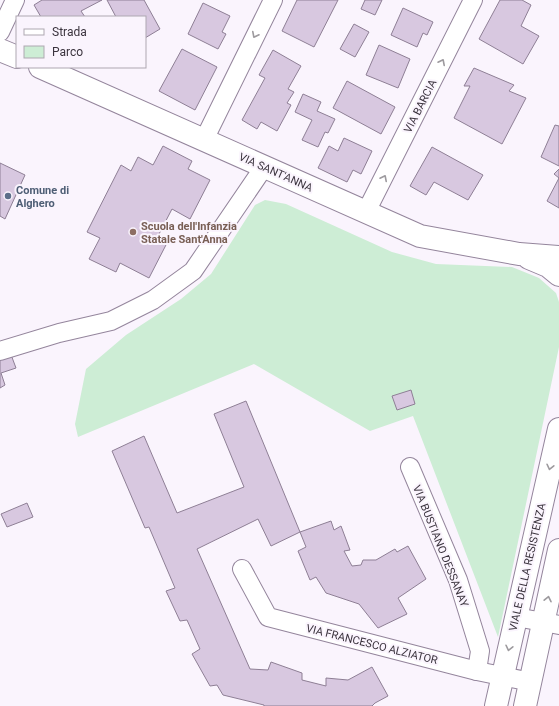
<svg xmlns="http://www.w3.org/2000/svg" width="559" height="706" font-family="Roboto,sans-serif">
	<rect width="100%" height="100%" fill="#faf4fd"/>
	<polygon fill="#cdedd5" points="265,200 286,204 392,252 436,264 512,267 539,278 556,293 559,302 559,347 498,637 413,416 370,431 254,364 78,437 75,424 86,369 126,335 181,299 211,274 255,205"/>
	<g fill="#d8c8e0" stroke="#8e7f95">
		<polygon points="42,0 102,0 81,11 85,17 41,17 34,5"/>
		<polygon points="107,0 144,0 160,29 145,38 145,17 116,17"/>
		<polygon points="297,0 338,0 314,47 282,31"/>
		<polygon points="365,0 382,0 375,15 361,9"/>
		<polygon points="500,0 522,0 531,5 521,26 539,36 523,64 479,39"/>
		<polygon points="203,3 230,16 222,32 226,34 218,49 188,34"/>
		<polygon points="403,8 433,22 427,35 423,33 417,47 391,35"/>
		<polygon points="354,24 369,32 355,57 340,49"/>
		<polygon points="379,45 410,59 398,88 366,75"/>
		<polygon points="182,49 217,67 195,110 159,91"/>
		<polygon points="273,50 301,66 288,89 294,92 287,103 291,105 277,131 261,122 257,129 242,120 265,78 259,75"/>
		<polygon points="474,68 514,85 509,91 526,98 502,144 454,118 470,86 464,86"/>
		<polygon points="347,81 395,107 381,134 333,108"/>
		<polygon points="303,94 321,102 317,111 335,119 328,133 325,132 318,147 302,140 312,120 295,112"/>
		<polygon points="555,125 559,126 559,166 541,157"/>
		<polygon points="344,138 372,151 361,174 353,170 347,182 318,168 329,146 338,151"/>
		<polygon points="163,146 192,161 188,169 210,180 190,219 172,209 158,236 168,241 149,278 120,263 116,272 89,259 100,238 87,232 121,165 131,171 138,157 153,165"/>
		<polygon points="432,147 483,175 468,200 434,182 426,195 410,186"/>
		<polygon points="0,163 25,175 5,219 0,216"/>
		<polygon points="559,169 559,208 547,201 559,178 554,174"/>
		<polygon points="10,352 16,368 1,373 5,385 0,388 0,356"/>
		<polygon points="411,390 415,404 397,410 392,396"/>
		<polygon points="246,401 300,532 271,546 258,519 197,549 250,669 268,670 271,662 302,673 302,680 326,686 326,678 348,680 372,667 388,696 375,703 372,706 264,706 264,705 223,695 217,685 210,686 192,654 200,649 187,620 180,621 166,591 175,588 149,527 145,528 112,451 144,436 177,513 244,487 214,414"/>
		<polygon points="27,503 33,517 7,527 1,514"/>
		<polygon points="331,521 334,530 341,526 350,550 344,551 352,566 361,565 363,560 376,560 395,549 397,552 408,546 426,579 398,598 407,614 378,628 359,604 326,593 316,577 310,580 298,551 306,547 300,532"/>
	</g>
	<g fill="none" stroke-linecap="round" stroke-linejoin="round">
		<g stroke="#94859c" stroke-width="20">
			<g id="street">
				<polyline points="0,32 15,0"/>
				<polyline points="204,140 273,0"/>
				<polyline points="366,212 473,0"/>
				<polyline points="0,351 59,333 111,321 153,300 193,271 264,167"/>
				<polyline points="410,467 458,580 480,651 477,671"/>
				<polyline points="242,569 268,617 477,671 531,682"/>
				<polyline points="516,617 559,625"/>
			</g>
		</g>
		<g stroke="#94859c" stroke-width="24">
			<g id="secondary">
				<polyline points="0,50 17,57"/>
				<polyline points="40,67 420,236 519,254 559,257"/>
				<polyline points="529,258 548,266 559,275"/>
				<polyline points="496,706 559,429"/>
				<polyline points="525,706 559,550"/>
			</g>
		</g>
		<use href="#street" stroke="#fff" stroke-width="18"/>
		<use href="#secondary" stroke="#fff" stroke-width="22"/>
	</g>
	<defs><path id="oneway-chevron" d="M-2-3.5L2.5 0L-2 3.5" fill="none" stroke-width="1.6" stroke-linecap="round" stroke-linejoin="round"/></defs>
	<g stroke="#9d9a9e">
		<use href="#oneway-chevron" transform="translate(255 35) rotate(117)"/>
		<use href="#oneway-chevron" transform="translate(442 62) rotate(-63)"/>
		<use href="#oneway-chevron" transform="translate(384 178) rotate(-63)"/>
		<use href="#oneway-chevron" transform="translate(550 467) rotate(103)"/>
		<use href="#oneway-chevron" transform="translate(548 599) rotate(-78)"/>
		<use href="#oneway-chevron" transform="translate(509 648) rotate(103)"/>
	</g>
	<circle fill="#5c6f8a" stroke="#faf4fd" stroke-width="1.5" cx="8" cy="196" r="4"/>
	<circle fill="#8d6e63" stroke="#faf4fd" stroke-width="1.5" cx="133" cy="232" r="4"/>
	<g text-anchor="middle" stroke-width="4" stroke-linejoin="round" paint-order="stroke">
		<g font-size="11" fill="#3b343e" stroke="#faf4fd">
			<text transform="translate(420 106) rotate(-63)" y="4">VIA BARCIA</text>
			<text transform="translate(276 172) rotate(24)" y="4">VIA SANT'ANNA</text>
			<text transform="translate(441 546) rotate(68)" y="4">VIA BUSTIANO DESSANAY</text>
			<text transform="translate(527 567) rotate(-77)" y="4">VIALE DELLA RESISTENZA</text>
			<text transform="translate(372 644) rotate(14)" y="4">VIA FRANCESCO ALZIATOR</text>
		</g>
		<g font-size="11" font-weight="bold" fill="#4e5e75" stroke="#faf4fd" text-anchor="start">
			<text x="16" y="194">Comune di<tspan x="16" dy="13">Alghero</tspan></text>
		</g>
		<g font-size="11" font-weight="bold" fill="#785e54" stroke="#faf4fd" text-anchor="start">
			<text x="141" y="230">Scuola dell'Infanzia<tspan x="141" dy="13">Statale Sant'Anna</tspan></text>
		</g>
	</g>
	<rect x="16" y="16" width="130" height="52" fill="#faf4fd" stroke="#aea7b1"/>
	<rect x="24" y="29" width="20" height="6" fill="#ffffff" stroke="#aea7b1"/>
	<text x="52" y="36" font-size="12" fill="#3b343e">Strada</text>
	<rect x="24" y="46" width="20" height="12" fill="#cdedd5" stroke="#aea7b1"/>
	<text x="52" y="56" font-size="12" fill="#3b343e">Parco</text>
</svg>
